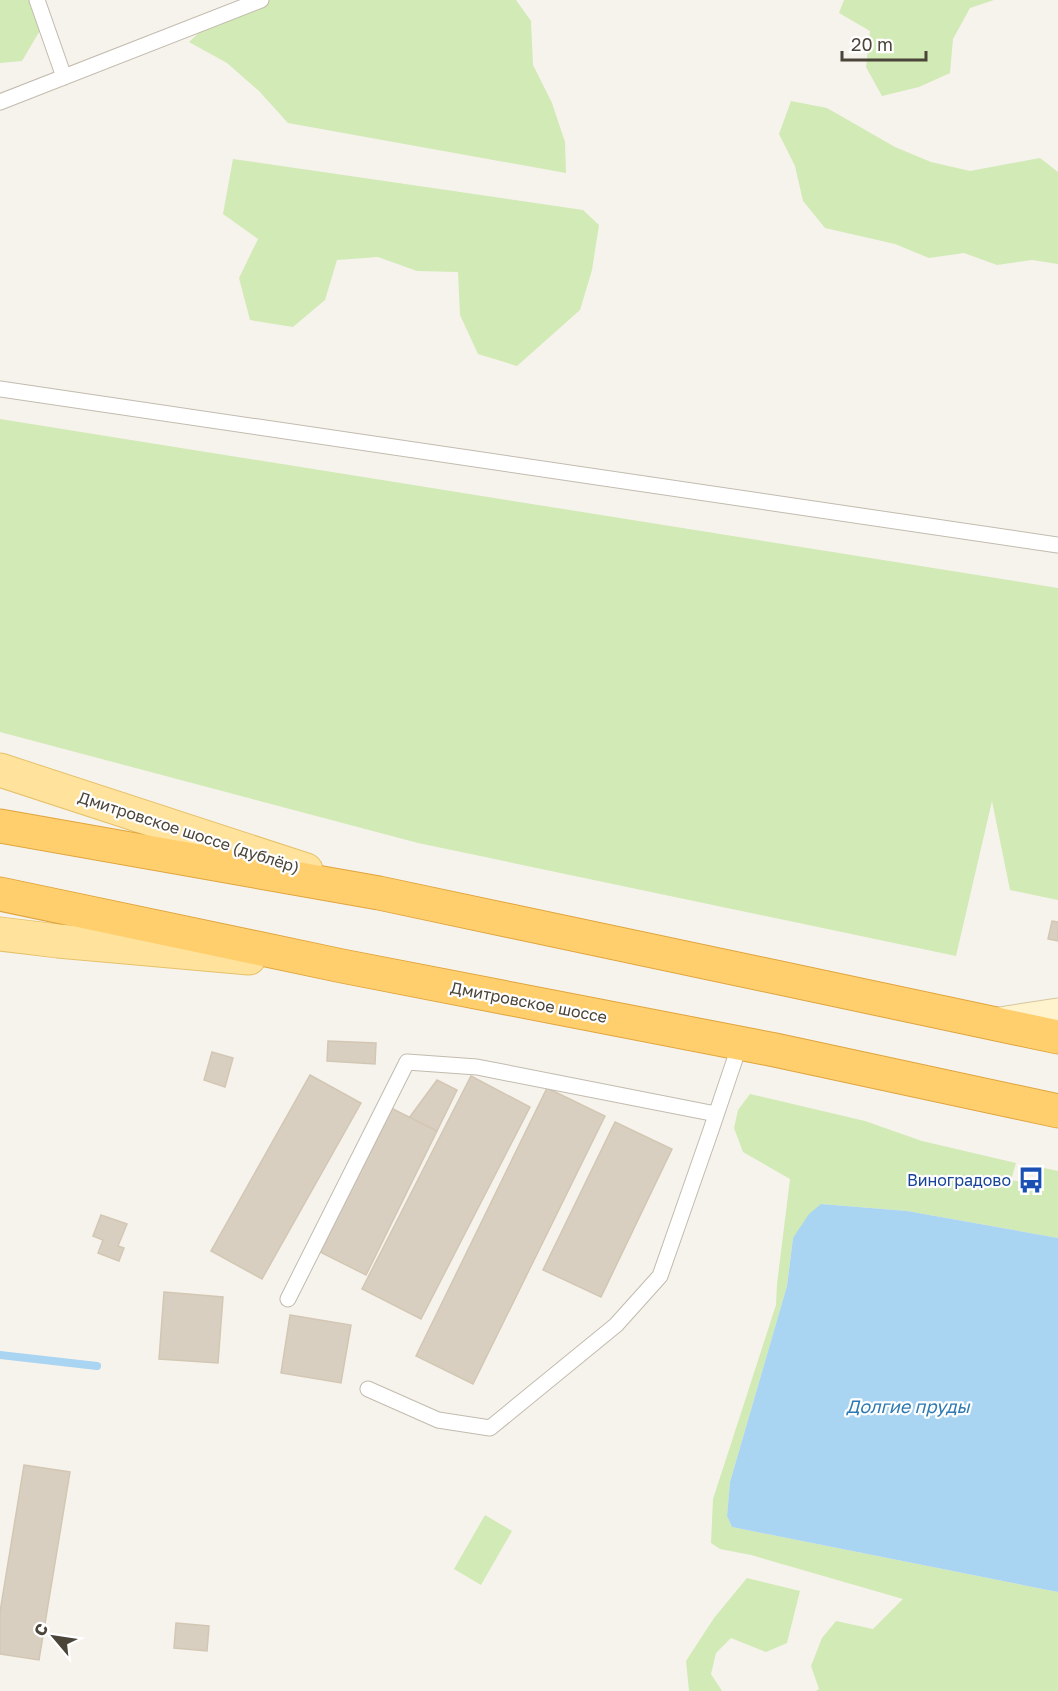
<svg xmlns="http://www.w3.org/2000/svg" width="1058" height="1691" font-family="'Golos Text',sans-serif">
	<rect width="100%" height="100%" fill="#f6f3ec"/>
	<g fill="#d2eab5">
		<polygon points="0,0 32,0 42,27 22,61 0,63"/>
		<polygon points="260,0 516,0 531,21 533,65 552,103 565,142 566,173 288,123 259,91 227,63 189,42 219,14"/>
		<polygon points="844,0 994,0 970,8 953,39 950,73 919,87 882,96 866,67 870,31 839,13"/>
		<polygon points="791,101 827,108 895,147 931,162 970,171 1040,158 1058,172 1058,264 1032,260 997,265 964,253 929,258 895,244 825,228 803,201 795,166 779,134"/>
		<polygon points="233,159 583,210 599,225 592,270 580,310 517,366 478,354 460,315 458,272 417,271 378,257 337,260 325,300 293,327 250,320 239,278 258,239 223,214"/>
		<polygon points="0,419 1058,588 1058,900 1010,890 992,801 956,956 418,843 0,732"/>
		<polygon points="750,1094 865,1121 922,1141 1016,1163 1011,1180 1042,1185 1044,1168 1058,1171 1058,1238 907,1211 821,1204 793,1238 787,1286 730,1482 727,1516 732,1527 1058,1592 1058,1691 816,1691 819,1689 811,1666 822,1638 836,1621 873,1629 903,1599 751,1555 720,1549 711,1543 713,1499 776,1305 777,1284 790,1179 743,1152 734,1128 738,1110"/>
		<polygon points="485,1515 512,1531 481,1585 454,1569"/>
		<polygon points="747,1578 800,1591 787,1643 766,1652 731,1638 716,1653 711,1674 722,1691 689,1691 686,1661 714,1618"/>
	</g>
	<polygon fill="#a9d4f2" points="821,1204 907,1211 1058,1238 1058,1592 732,1527 727,1516 730,1482 787,1286 793,1238 809,1214"/>
	<g fill="none" stroke-linecap="round" stroke-linejoin="round">
		<polyline stroke="#a9d4f2" stroke-width="8" points="0,1355 97,1366"/>
	</g>
	<g fill="#d8cfc1" stroke="#d3c7b4" stroke-width="1.5">
		<polygon points="1052,921 1058,922 1058,941 1048,939"/>
		<polygon points="328,1041 376,1043 375,1064 327,1061"/>
		<polygon points="212,1052 233,1058 225,1087 204,1080"/>
		<polygon points="310,1075 361,1103 262,1279 211,1251"/>
		<polygon points="471,1076 530,1107 421,1319 362,1289"/>
		<polygon points="437,1080 457,1090 437,1131 409,1118"/>
		<polygon points="547,1088 605,1116 473,1384 416,1356"/>
		<polygon points="391,1108 437,1131 366,1275 320,1252"/>
		<polygon points="615,1122 672,1149 601,1297 543,1270"/>
		<polygon points="101,1215 127,1224 118,1246 124,1248 119,1261 98,1253 103,1240 93,1236"/>
		<polygon points="164,1292 223,1297 218,1363 159,1359"/>
		<polygon points="290,1315 351,1325 341,1383 281,1373"/>
		<polygon points="24,1465 70,1472 39,1660 0,1654 0,1612"/>
		<polygon points="176,1623 209,1626 207,1651 174,1648"/>
	</g>
	<g fill="none" stroke-linecap="round" stroke-linejoin="round">
		<g stroke="#c2bbae" stroke-width="17">
			<g id="lane">
				<polyline points="37,0 64,77"/>
				<polyline points="0,102 261,0"/>
				<polyline points="0,389 1058,545"/>
				<polyline points="288,1299 407,1062 477,1067 716,1114"/>
				<polyline points="368,1389 438,1420 490,1428 616,1325 660,1276 711,1130 740,1044"/>
			</g>
		</g>
		<g stroke="#d6c79b" stroke-width="35">
			<polyline id="secondary" points="1000,1024 1058,1015"/>
		</g>
		<g stroke="#e6c16a" stroke-width="35">
			<g id="primary">
				<polyline points="0,770 306,870"/>
				<polyline points="0,934 58,941 249,958"/>
			</g>
		</g>
		<g stroke="#e0a43c" stroke-width="35">
			<g id="highway">
				<polyline points="0,826 379,893 1058,1037"/>
				<polyline points="0,894 342,966 775,1050 1058,1111"/>
			</g>
		</g>
		<use href="#lane" stroke="#fff" stroke-width="15"/>
		<use href="#secondary" stroke="#fff3cd" stroke-width="33"/>
		<use href="#primary" stroke="#ffe39c" stroke-width="33"/>
		<use href="#highway" stroke="#ffcf6e" stroke-width="33"/>
	</g>
	<defs>
		<g id="bus-bare" transform="scale(2.07)"><path d="M-5-6H5V4H4V6H2V4H-2V6H-4V4H-5ZM-3.5-4V0h7V-4ZM-3.5 1.2v1.5H-2V1.2ZM2 1.2v1.5H3.5V1.2Z" fill="#1a4fb4" stroke="#fff" stroke-width="2.5" paint-order="stroke"/></g>
	</defs>
	<g fill-rule="evenodd">
		<use href="#bus-bare" x="1031" y="1180"/>
	</g>
	<g text-anchor="middle" stroke-width="4.5" stroke-linejoin="round" paint-order="stroke">
		<g font-size="16" fill="#4b4439" stroke="#fff">
			<text transform="translate(189 832) rotate(18)" y="6">Дмитровское шоссе (дублёр)</text>
			<text transform="translate(529 1002) rotate(11)" y="6">Дмитровское шоссе</text>
		</g>
		<g font-size="16" fill="#164399" stroke="#fff" text-anchor="end">
			<text x="1011" y="1186">Виноградово</text>
		</g>
		<g font-size="18" font-style="italic" fill="#2e7ab2" stroke="#fff">
			<text x="908" y="1413">Долгие пруды</text>
		</g>
	</g>
	<g transform="translate(54 1637) rotate(299)" stroke="#ffffff" stroke-width="4.5" paint-order="stroke">
	<path d="M0-4.5L10 22L0 15L-10 22Z" fill="#4b4439"/>
	<text y="-9" font-size="16" font-weight="bold" text-anchor="middle" fill="#4b4439">С</text>
	</g>
	<path d="M842 51v9h84v-9" fill="none" stroke="#4b4439" stroke-width="3"/>
	<text x="851" y="51" font-size="18" fill="#4b4439" stroke="#ffffff" stroke-width="4.5" paint-order="stroke">20 m</text>
</svg>
